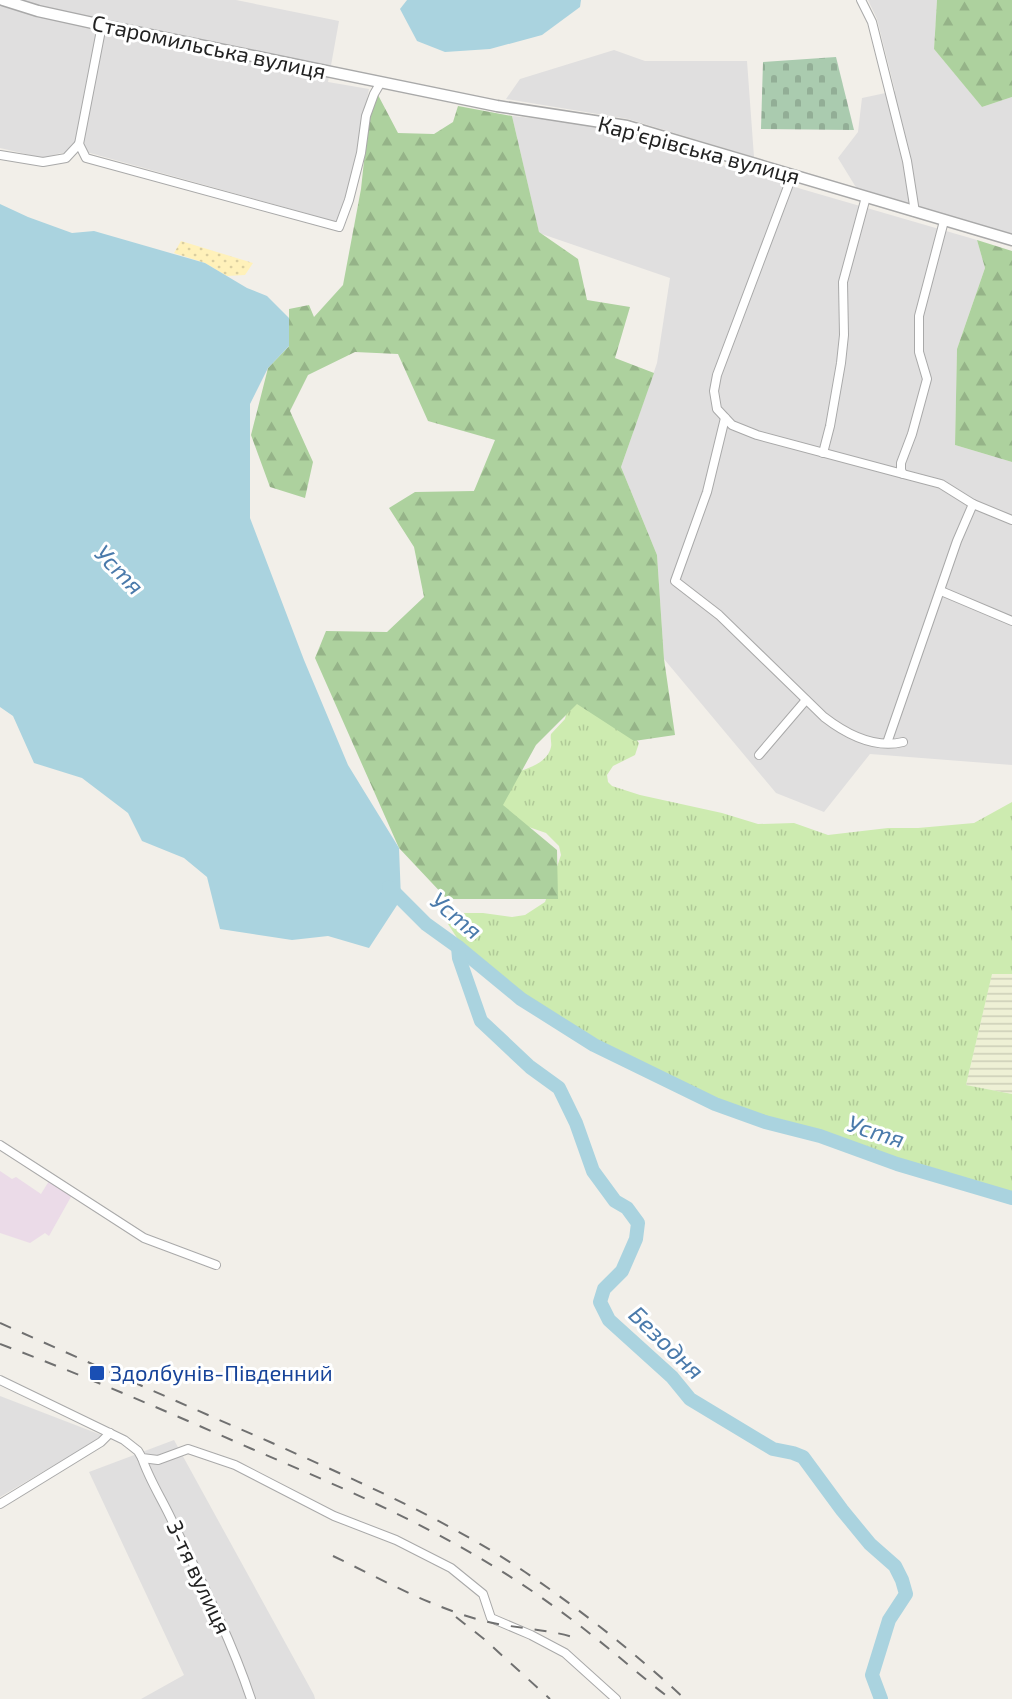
<svg xmlns="http://www.w3.org/2000/svg" width="1012" height="1699" font-family="'Exo 2',sans-serif">
	<defs>
		<pattern id="farmland-rules" width="6" height="5" patternUnits="userSpaceOnUse" patternTransform="scale(1.5)"><rect width="6" height="5" fill="#eef0d5"/><path d="M0 2.5h6" fill="none" stroke="#ccceb7"/></pattern>
		<pattern id="grass-tufts" width="24" height="20" patternUnits="userSpaceOnUse" patternTransform="scale(1.5)"><rect width="24" height="20" fill="#cdebb0"/><path d="M3 7l-1-3M5 7V3M7 7l1-3M15 17l-1-3M17 17v-4M19 17l1-3" fill="none" stroke="#b0c997"/></pattern>
		<pattern id="forest-firs" width="22" height="20" patternUnits="userSpaceOnUse" patternTransform="scale(1.5)"><rect width="22" height="20" fill="#add19e"/><path d="M5 1l3.5 6h-7zM16 11l3.5 6h-7z" fill="#95b388"/></pattern>
		<pattern id="sand-dots" width="8" height="8" patternUnits="userSpaceOnUse" patternTransform="scale(1.5)"><rect width="8" height="8" fill="#fff1ba"/><path d="M2 2h.1M6 6h.1" fill="none" stroke="#dacea0" stroke-width="1.8" stroke-linecap="round"/></pattern>
		<pattern id="cemetery-stones" width="16" height="16" patternUnits="userSpaceOnUse" patternTransform="scale(1.5)"><rect width="16" height="16" fill="#aacbaf"/><path d="M2 7V4a2 2 0 0 1 4 0v3zM10 15v-3a2 2 0 0 1 4 0v3z" fill="#92ae96"/></pattern>
	</defs>
	<rect width="100%" height="100%" fill="#f2efe9"/>
	<g fill="#e0dfdf">
		<polygon points="0,0 236,0 339,21 328,82 369,89 351,179 337,222 90,153 61,153 43,158 0,148"/>
		<polygon points="868,0 937,0 934,49 982,107 1012,97 1012,235 857,189 838,158 858,132 862,98 895,91 877,19"/>
		<polygon points="614,50 645,61 747,61 754,157 628,119 506,99 520,79"/>
		<polygon points="512,116 600,125 743,172 977,240 985,268 957,349 955,445 1012,462 1012,765 870,754 824,812 776,793 664,659 657,555 621,467 657,363 670,278 539,233"/>
		<polygon points="0,1396 104,1436 0,1497"/>
		<polygon points="174,1440 314,1695 315,1699 141,1699 184,1675 89,1472"/>
	</g>
	<polygon fill="#ebdbe8" points="0,1171 12,1179 16,1177 41,1194 49,1181 72,1195 49,1236 45,1233 30,1243 0,1233"/>
	<polygon fill="url(#farmland-rules)" points="992,973 1012,974 1012,1094 966,1085"/>
	<path fill="url(#grass-tufts)" d="M 573,701 L 633,736 L 639,743 L 635,755 L 613,766 L 607,775 L 608,782 L 612,786 L 640,795 L 722,813 L 758,824 L 794,823 L 828,835 L 888,828 L 918,828 L 974,823 L 1012,802 L 1012,974 L 992,974 L 966,1085 L 1012,1094 L 1012,1195 L 976,1187 L 820,1133 L 765,1120 L 715,1100 L 593,1038 L 524,995 L 461,944 L 448,924 L 446,915 L 455,913 L 483,913 L 512,917 L 525,915 L 545,902 L 561,855 L 559,846 L 546,833 L 494,815 L 504,776 C 519,771 547,766 551,747 C 552,743 550,739 551,734 L 565,719 L 568,706 Z"/>
	<g fill="url(#forest-firs)">
		<polygon points="937,0 1012,0 1012,97 982,107 934,49"/>
		<polygon points="378,95 398,133 434,134 453,122 458,106 512,116 539,232 578,259 587,300 630,307 615,358 654,373 621,467 657,555 664,659 675,735 634,741 577,704 536,745 503,805 557,850 558,899 447,899 399,848 315,658 326,631 387,632 424,597 414,547 389,508 415,492 474,491 495,440 428,421 398,354 355,352 308,375 290,411 313,462 305,498 270,487 251,435 268,368 289,346 289,309 309,305 314,317 343,285 361,189 369,114"/>
		<polygon points="977,240 1012,251 1012,462 955,445 957,349 985,268"/>
	</g>
	<polygon fill="url(#sand-dots)" points="181,241 253,263 245,275 227,276 205,263 174,253"/>
	<polygon fill="url(#cemetery-stones)" points="836,57 854,130 761,129 763,62"/>
	<g fill="#aad3df">
		<polygon points="407,0 581,0 580,7 542,35 490,49 445,52 417,41 400,9"/>
		<polygon points="0,204 28,217 72,233 94,231 205,263 247,288 267,296 289,318 289,346 268,368 250,404 250,518 304,660 348,765 399,848 401,899 369,948 328,936 292,940 220,929 207,877 184,858 142,841 128,813 82,778 34,763 13,716 0,707"/>
	</g>
	<g fill="none" stroke-linecap="round" stroke-linejoin="round">
		<g stroke="#aad3df" stroke-width="14">
			<polyline points="389,887 426,924 458,947 521,999 594,1045 715,1104 765,1122 820,1136 897,1164 1012,1198"/>
			<polyline points="458,947 459,958 481,1021 530,1067 559,1088 576,1123 593,1171 615,1201 627,1208 638,1223 636,1239 622,1271 604,1289 600,1302 609,1320 672,1377 690,1399 773,1449 793,1453 803,1457 842,1510 870,1544 895,1566 902,1580 906,1594 889,1620 872,1675 881,1699"/>
		</g>
		<g stroke="#a9a9a9" stroke-width="10">
			<g id="minor">
				<polyline points="861,0 872,22 907,161 915,212"/>
				<polyline points="102,25 79,144 86,158 339,227 349,200 361,153 366,116 374,94 381,82"/>
				<polyline points="0,155 43,162 66,158 79,144"/>
				<polyline points="792,176 717,375 714,391 717,409 732,425 757,435 903,474"/>
				<polyline points="944,221 919,316 919,352 927,379 912,434 901,463 901,470 903,474 941,484 973,504"/>
				<path d="M 725,418 L 707,492 L 675,581 L 719,615 L 824,717 C 846,734 874,749 903,742"/>
				<polyline points="823,453 830,426 841,363 844,335 843,282 866,197"/>
				<polyline points="941,591 1012,621"/>
				<polyline points="887,743 957,541 973,504 1012,520"/>
				<polyline points="759,755 806,700"/>
				<polyline points="0,1145 144,1238 216,1265"/>
				<polyline points="0,1380 124,1440 138,1451 142,1458 158,1460 188,1449 235,1465 334,1516 396,1540 451,1568 483,1594 491,1618 531,1635 565,1653 616,1699"/>
				<path d="M 142,1458 C 150,1482 164,1502 174,1525 C 202,1582 231,1639 251,1699"/>
				<polyline points="0,1504 101,1442 110,1433"/>
			</g>
		</g>
		<g stroke="#a9a9a9" stroke-width="13">
			<polyline id="tertiary" points="3,0 38,11 102,25 497,106 627,126 1012,240"/>
		</g>
		<use href="#minor" stroke="#fff" stroke-width="8"/>
		<use href="#tertiary" stroke="#fff" stroke-width="10"/>
		<g stroke="#707070" stroke-width="2" stroke-dasharray="12 12" stroke-linecap="butt">
			<path d="M 0,1323 C 90,1363 180,1403 270,1442 C 357,1481 446,1519 525,1572 C 581,1610 635,1653 685,1699"/>
			<path d="M 0,1344 C 85,1376 168,1412 252,1449 C 334,1484 416,1519 493,1566 C 533,1590 571,1618 608,1648 C 629,1665 649,1683 671,1699"/>
			<path d="M 333,1556 C 381,1579 429,1606 480,1620 C 513,1629 547,1628 579,1639"/>
			<polyline points="456,1617 484,1639 550,1699"/>
		</g>
	</g>
	<rect fill="#1a4fb4" stroke="#fff" stroke-width="2" x="89" y="1365" width="16" height="16" rx="3"/>
	<g text-anchor="middle" stroke-width="6" stroke-linejoin="round" paint-order="stroke">
		<g font-size="22" fill="#222" stroke="#fff">
			<text transform="translate(209 47) rotate(12)" y="8">Старомильська вулиця</text>
			<text transform="translate(699 150) rotate(15)" y="8">Кар'єрівська вулиця</text>
			<text transform="translate(199 1577) rotate(65)" y="8">3-тя вулиця</text>
		</g>
		<g font-size="22" fill="#164399" stroke="#fff" text-anchor="start">
			<text x="110" y="1381">Здолбунів-Південний</text>
		</g>
		<g font-size="24" font-style="italic" fill="#4a7aab" stroke="#fff">
			<text transform="translate(119 570) rotate(46)" y="8">Устя</text>
			<text transform="translate(456 916) rotate(40)" y="8">Устя</text>
			<text transform="translate(876 1132) rotate(18)" y="8">Устя</text>
			<text transform="translate(666 1343) rotate(44)" y="8">Безодня</text>
		</g>
	</g>
</svg>
